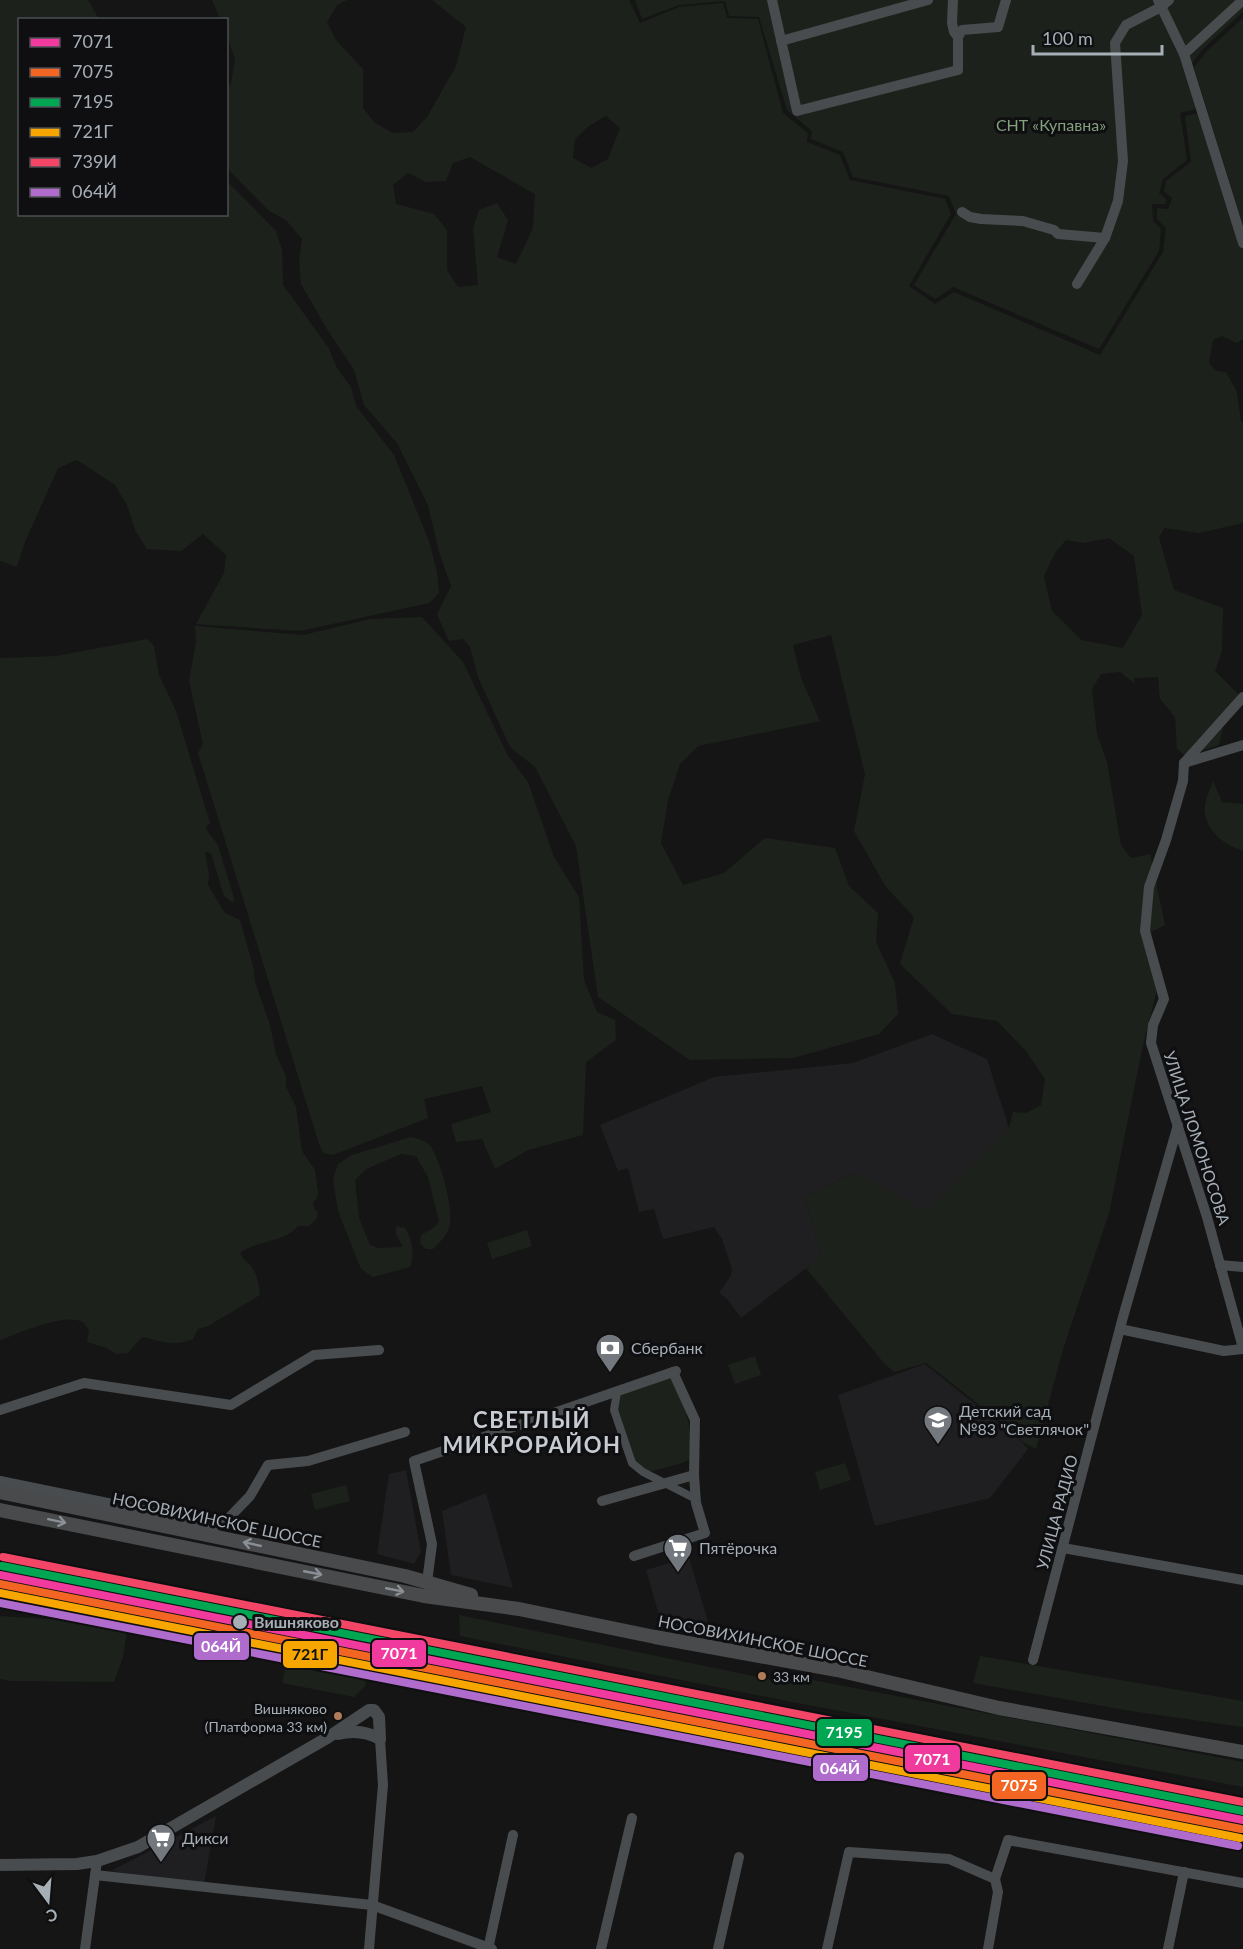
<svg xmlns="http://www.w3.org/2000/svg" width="1243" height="1949" font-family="Lato,sans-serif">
	<rect width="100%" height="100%" fill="#151515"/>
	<g fill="#1f1f21">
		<polygon points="932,1034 987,1059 1009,1128 926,1212 853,1173 804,1197 822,1256 741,1318 727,1299 719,1293 730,1277 732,1269 722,1239 714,1227 663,1239 654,1209 639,1212 628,1168 618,1171 600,1125 714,1077 853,1063"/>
		<polygon points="925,1364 1020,1440 1028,1449 990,1498 875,1526 838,1395"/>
		<polygon points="406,1470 421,1552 414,1564 377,1554 389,1474"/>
		<polygon points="486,1493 513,1588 451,1575 442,1511"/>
		<polygon points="689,1557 712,1636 662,1625 646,1570"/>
		<polygon points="216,1816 204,1884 111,1871"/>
	</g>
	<g fill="#1c221b" fill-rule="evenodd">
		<polygon points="0,0 88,0 99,19 20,20 20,214 226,214 227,181 276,231 282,250 283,285 328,347 337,368 351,387 356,406 394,455 429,541 437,572 439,593 429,603 300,631 196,624 224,573 226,555 203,534 181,551 147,549 136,532 127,505 115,485 77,460 58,468 25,542 17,567 0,561"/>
		<path d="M 212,0 L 347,0 L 337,5 L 327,22 L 336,40 L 363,69 L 363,108 L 375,123 L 393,133 L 413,132 L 427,117 L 456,66 L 466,27 L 432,0 L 629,0 L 640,23 L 679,7 L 723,3 L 727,18 L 758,19 L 783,113 L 808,133 L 807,142 L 840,155 L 850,180 L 945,199 L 951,214 L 909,286 L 935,304 L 954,292 L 1100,355 L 1163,252 L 1166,228 L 1157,219 L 1157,208 L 1168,209 L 1172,198 L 1164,191 L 1166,181 L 1191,162 L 1185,116 L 1200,113 L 1243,248 L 1243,339 L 1237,343 L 1222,336 L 1213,340 L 1209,363 L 1216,371 L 1226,372 L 1237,392 L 1241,422 L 1243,423 L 1243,523 L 1199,533 L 1164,528 L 1159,538 L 1174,590 L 1223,608 L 1222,651 L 1215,671 L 1238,694 L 1238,705 L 1224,723 L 1219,745 L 1186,756 L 1177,749 L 1175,717 L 1160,699 L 1158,677 L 1134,678 L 1135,684 L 1120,672 L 1101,674 L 1092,689 L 1097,734 L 1107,762 L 1121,845 L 1131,858 L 1150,854 L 1165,925 L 1151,932 L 1161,974 L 1143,1045 L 1109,1213 L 1064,1346 L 1036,1449 L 1024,1443 L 1000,1421 L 926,1363 L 894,1372 L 883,1362 L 806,1268 L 822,1256 L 804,1197 L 853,1173 L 926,1211 L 1009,1128 L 1013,1112 L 1026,1113 L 1041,1105 L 1045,1079 L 1026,1051 L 997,1021 L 952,1014 L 900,964 L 914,917 L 886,887 L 854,831 L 865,774 L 831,635 L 793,645 L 801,678 L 820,721 L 698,746 L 680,764 L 668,800 L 661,843 L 683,885 L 724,873 L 765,838 L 835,848 L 849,886 L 878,913 L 876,942 L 895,983 L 898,1014 L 879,1034 L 793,1058 L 690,1060 L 598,997 L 576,846 L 535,767 L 510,747 L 478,677 L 470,647 L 463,639 L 449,641 L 437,614 L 451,586 L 439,552 L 428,505 L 397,443 L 364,405 L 354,370 L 327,329 L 301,284 L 299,260 L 302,239 L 286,220 L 268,210 L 227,168 L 227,87 L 231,84 L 235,59 L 227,37 L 226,20 L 220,19 ZM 606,116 L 620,128 L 608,159 L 591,168 L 573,158 L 575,139 L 589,126 ZM 470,157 L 535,194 L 533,228 L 516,264 L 497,257 L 508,220 L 497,203 L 479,210 L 473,228 L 478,285 L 458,287 L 447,270 L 447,230 L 434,214 L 396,204 L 393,185 L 408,173 L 426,182 L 446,181 L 453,163 ZM 1109,538 L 1134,556 L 1142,615 L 1123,648 L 1081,640 L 1052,611 L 1044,576 L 1055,553 L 1066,540 L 1084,543 Z"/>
		<polygon points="635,0 1243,0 1243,12 1203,49 1190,66 1196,109 1180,113 1187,160 1163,179 1159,193 1167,200 1165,204 1152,204 1153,221 1161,229 1159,251 1099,349 953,287 935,299 914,285 956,214 949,196 853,177 843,152 811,139 812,131 787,110 759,17 729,16 725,1 679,5 642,19"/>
		<polygon points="1243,18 1243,227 1194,67 1206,52"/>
		<polygon points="422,617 463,662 507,754 528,782 554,857 579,897 584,980 597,1012 615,1020 616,1040 586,1062 583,1135 528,1150 495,1169 482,1139 456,1142 451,1124 491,1112 482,1086 424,1099 428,1118 333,1155 323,1153 319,1144 198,753 203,744 189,681 196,642 195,626 303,635 371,619"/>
		<path d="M 147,639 L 154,646 L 159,675 L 176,711 L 210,823 L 206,827 L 208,832 L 218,845 L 234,898 L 233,903 L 224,896 L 211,853 L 205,852 L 209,875 L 208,885 L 225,913 L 240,920 L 254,970 L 255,982 L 270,1025 L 276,1055 L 286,1076 L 286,1087 L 296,1107 L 302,1151 L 315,1170 L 318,1192 L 317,1198 L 313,1203 L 314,1208 L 318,1213 L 317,1218 L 309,1226 L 298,1226 C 284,1243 257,1240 240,1253 C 244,1262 249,1262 253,1269 C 258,1277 259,1286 260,1295 L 208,1326 L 198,1329 L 193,1339 C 176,1347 160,1341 142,1337 L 128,1353 L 116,1354 L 107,1348 L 87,1342 L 89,1331 C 89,1330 85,1324 84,1323 C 67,1311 18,1334 0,1340 L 0,658 L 56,656 Z"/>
		<path d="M 1213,781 L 1222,802 L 1243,804 L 1243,851 C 1225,845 1208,833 1205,813 C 1203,804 1210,790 1213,781 Z"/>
		<path d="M 411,1137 C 418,1139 427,1140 431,1147 C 441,1163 456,1214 448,1231 C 445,1237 438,1244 433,1249 L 426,1249 L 420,1243 L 421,1235 L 435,1227 L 439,1221 L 428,1177 L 416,1156 L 401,1154 L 366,1169 L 355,1180 L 359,1218 L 370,1245 L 378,1248 L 403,1247 L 396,1234 L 396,1226 L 405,1228 C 412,1239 415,1254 410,1267 L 373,1277 L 361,1269 L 338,1211 L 333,1179 L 338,1164 L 352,1155 Z"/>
		<polygon points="527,1230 532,1246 492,1259 487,1243"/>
		<polygon points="755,1356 761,1375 735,1384 728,1365"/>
		<path d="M 669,1376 C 687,1401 690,1428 693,1458 L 682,1463 L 645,1473 L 632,1459 L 617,1410 L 619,1393 Z"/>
		<polygon points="845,1463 851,1480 820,1490 815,1472"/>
		<polygon points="346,1485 350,1501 315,1510 311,1494"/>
		<polygon points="459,1615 772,1680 774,1673 786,1675 1243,1762 1243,1787 787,1701 460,1636"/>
		<polygon points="0,1616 128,1624 123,1657 114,1682 11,1681 0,1679"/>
		<polygon points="980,1656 1243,1701 1243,1727 1131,1711 973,1683"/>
		<polygon points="287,1659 365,1676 366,1685 354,1697 282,1683"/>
	</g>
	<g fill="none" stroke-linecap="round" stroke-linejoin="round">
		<polyline stroke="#494c4e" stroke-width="8" points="617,1392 614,1410 632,1463 643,1472 696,1499"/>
		<g stroke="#494c4e" stroke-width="10">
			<polyline points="772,0 797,111 958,70 958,37 954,32 952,23 953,0"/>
			<polyline points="1158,0 1184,54 1243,243"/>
			<polyline points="958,37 962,30 998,27 1006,0"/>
			<polyline points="781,41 928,0"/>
			<polyline points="1184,54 1243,0"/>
			<polyline points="962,212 970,217 981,219 1023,221 1054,230 1058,234 1105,238"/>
			<polyline points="1077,284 1105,238 1118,201 1123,161 1115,43 1126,25 1161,7 1169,0"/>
			<polyline points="1184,763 1183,781 1166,840 1149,887 1145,931 1164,999 1153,1025 1151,1043 1207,1217 1243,1348"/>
			<polyline points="1184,763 1243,697"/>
			<polyline points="1184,763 1243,745"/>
			<polyline points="1220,1265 1243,1267"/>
			<polyline points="1120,1329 1224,1351 1243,1349"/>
			<polyline points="673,1372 695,1420 694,1475"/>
			<polyline points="0,1410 84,1383 231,1405 314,1355 379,1350"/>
			<polyline points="0,1481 215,1525 224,1523 250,1496 268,1465 308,1461 405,1432"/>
			<polyline points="602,1501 694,1475 696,1503 705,1533 634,1556"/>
			<polyline points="1063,1548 1243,1580"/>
			<polyline points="427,1582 432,1544 414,1461 676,1371"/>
			<polyline points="1033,1660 1123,1317 1178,1125"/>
			<polyline points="95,1875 372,1905 492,1949"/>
			<polyline points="995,1879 1008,1840 1243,1883"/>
			<polyline points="85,1949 97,1861"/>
			<polyline points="369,1949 383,1785 380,1739"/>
			<polyline points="488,1949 513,1835"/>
			<polyline points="601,1949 632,1818"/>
			<polyline points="718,1949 739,1857"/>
			<polyline points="827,1949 849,1852 949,1859 995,1879"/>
			<polyline points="988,1949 998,1892 995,1879"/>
			<polyline points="1168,1949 1184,1872"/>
		</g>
		<g stroke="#494c4e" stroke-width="12">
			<path d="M 338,1734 C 353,1730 366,1731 380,1739"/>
			<polyline points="0,1865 77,1864 97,1861 138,1847 327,1738 369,1710 374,1710 379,1717 380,1739"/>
		</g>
		<g stroke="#484a4c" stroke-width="14">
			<polyline points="0,1492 405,1576 471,1595"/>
			<polyline points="0,1510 424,1596 519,1609 655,1637 837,1670 999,1708 1243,1752"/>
		</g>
		<g stroke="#0f0f11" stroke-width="12">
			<polyline id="rail-1" points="0,1575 1243,1820"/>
		</g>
		<g stroke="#0f0f11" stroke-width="12">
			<polyline id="rail-2" points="0,1584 1241,1829"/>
		</g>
		<g stroke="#0f0f11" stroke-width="12">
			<polyline id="rail-3" points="2,1566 1243,1811"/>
		</g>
		<g stroke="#0f0f11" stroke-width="12">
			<polyline id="rail-4" points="0,1593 1240,1838"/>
		</g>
		<g stroke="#0f0f11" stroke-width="12">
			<polyline id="rail-5" points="3,1557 1243,1802"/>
		</g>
		<g stroke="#0f0f11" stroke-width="12">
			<polyline id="rail-6" points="0,1603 1238,1846"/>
		</g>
		<use href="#rail-1" stroke="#f13a9d" stroke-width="8"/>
		<use href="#rail-2" stroke="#f26522" stroke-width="8"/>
		<use href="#rail-3" stroke="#00a651" stroke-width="8"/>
		<use href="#rail-4" stroke="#f7a600" stroke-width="8"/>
		<use href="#rail-5" stroke="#f34667" stroke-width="8"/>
		<use href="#rail-6" stroke="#b06ccc" stroke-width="8"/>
	</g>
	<defs><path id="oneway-shaft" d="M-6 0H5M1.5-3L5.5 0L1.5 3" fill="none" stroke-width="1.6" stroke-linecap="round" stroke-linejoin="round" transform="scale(1.5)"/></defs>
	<g stroke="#8a9096">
		<use href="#oneway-shaft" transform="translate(57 1521) rotate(12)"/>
		<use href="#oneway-shaft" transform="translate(252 1544) rotate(-168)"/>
		<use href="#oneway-shaft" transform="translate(313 1573) rotate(11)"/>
		<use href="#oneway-shaft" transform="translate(395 1590) rotate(11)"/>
	</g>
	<defs>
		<g id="bank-pin" transform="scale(1.5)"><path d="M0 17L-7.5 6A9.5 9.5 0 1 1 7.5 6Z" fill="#73787e" stroke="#0f0f11"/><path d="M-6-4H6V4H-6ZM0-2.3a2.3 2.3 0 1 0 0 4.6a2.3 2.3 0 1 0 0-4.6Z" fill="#fff"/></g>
		<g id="school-pin" transform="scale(1.5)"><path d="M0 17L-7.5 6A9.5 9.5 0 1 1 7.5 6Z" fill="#73787e" stroke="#0f0f11"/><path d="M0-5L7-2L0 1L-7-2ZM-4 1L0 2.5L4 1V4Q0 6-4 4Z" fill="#fff"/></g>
		<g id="supermarket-pin" transform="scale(1.5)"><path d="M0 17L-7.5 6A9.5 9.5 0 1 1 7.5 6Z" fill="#73787e" stroke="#0f0f11"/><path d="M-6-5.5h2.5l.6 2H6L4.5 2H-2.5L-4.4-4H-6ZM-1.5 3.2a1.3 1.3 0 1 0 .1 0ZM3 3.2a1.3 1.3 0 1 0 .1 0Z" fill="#fff"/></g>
	</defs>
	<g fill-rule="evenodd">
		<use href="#bank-pin" x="610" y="1348"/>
		<use href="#school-pin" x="938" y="1420"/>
		<use href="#supermarket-pin" x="678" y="1548"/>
		<use href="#supermarket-pin" x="161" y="1838"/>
	</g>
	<circle fill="#a6aeb6" stroke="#0f0f11" stroke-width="2" cx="240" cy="1622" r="8"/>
	<g fill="#b07c57" stroke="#0f0f11" stroke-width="2">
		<circle cx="762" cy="1676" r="5"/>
		<circle cx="338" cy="1716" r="5"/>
	</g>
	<g text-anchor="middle" stroke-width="6" stroke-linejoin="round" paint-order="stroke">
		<g font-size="14" fill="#a6aeb6" stroke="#0f0f11" text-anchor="start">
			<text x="773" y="1682">33 км</text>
			<text x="327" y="1714" text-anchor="end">Вишняково<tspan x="327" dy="18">(Платформа 33 км)</tspan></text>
		</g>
		<g font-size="16" fill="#83a17d" stroke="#0f0f11">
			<text x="1051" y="131">СНТ «Купавна»</text>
		</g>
		<g font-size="16" fill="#a6aeb6" stroke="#0f0f11">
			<text transform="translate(1197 1138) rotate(72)" y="6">УЛИЦА ЛОМОНОСОВА</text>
			<text transform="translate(1057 1512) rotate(-75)" y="6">УЛИЦА РАДИО</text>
			<text transform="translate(217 1520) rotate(12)" y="6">НОСОВИХИНСКОЕ ШОССЕ</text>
			<text transform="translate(763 1641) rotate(11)" y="6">НОСОВИХИНСКОЕ ШОССЕ</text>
		</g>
		<g font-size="16" fill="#a6aeb6" stroke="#0f0f11" text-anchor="start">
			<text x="631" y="1354">Сбербанк</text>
			<text x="959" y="1417">Детский сад<tspan x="959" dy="18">№83 "Светлячок"</tspan></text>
			<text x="699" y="1554">Пятёрочка</text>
			<text x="182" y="1844">Дикси</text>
		</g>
		<g font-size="16" font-weight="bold" fill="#a6aeb6" stroke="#0f0f11" text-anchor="start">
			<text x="254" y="1628">Вишняково</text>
		</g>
		<g font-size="22" font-weight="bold" letter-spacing="1.5" fill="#c7ccd2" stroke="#0f0f11">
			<text x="532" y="1428">СВЕТЛЫЙ<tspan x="532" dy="25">МИКРОРАЙОН</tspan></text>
		</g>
	</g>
	<g stroke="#0f0f11" stroke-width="2">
		<rect x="193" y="1632" width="57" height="29" rx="6" fill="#b06ccc"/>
		<rect x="371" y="1639" width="56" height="29" rx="6" fill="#f13a9d"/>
		<rect x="282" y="1640" width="56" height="29" rx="6" fill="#f7a600"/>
		<rect x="816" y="1718" width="57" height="29" rx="6" fill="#00a651"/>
		<rect x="904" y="1744" width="57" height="29" rx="6" fill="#f13a9d"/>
		<rect x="812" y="1754" width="57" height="28" rx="6" fill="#b06ccc"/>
		<rect x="991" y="1771" width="56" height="29" rx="6" fill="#f26522"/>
	</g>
	<g font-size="16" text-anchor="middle" font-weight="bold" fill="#fff">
		<text x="221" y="1652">064Й</text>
		<text x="399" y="1659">7071</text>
		<text x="844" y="1738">7195</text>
		<text x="932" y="1765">7071</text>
		<text x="840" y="1774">064Й</text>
		<text x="1019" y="1791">7075</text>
	</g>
	<g font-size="16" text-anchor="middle" font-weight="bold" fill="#111">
		<text x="310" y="1660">721Г</text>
	</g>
	<rect x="18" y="18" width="210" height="198" fill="#0f0f11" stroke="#4b4f53" stroke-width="1.5"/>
	<rect x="30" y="38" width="30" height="9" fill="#f13a9d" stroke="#4b4f53" stroke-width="1.5"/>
	<text x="72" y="48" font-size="18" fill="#a6aeb6">7071</text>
	<rect x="30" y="68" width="30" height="9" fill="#f26522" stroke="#4b4f53" stroke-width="1.5"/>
	<text x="72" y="78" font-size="18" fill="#a6aeb6">7075</text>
	<rect x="30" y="98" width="30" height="9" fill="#00a651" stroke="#4b4f53" stroke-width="1.5"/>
	<text x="72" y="108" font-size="18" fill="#a6aeb6">7195</text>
	<rect x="30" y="128" width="30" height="9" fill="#f7a600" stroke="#4b4f53" stroke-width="1.5"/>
	<text x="72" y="138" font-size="18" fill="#a6aeb6">721Г</text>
	<rect x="30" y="158" width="30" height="9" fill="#f34667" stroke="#4b4f53" stroke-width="1.5"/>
	<text x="72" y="168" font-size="18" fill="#a6aeb6">739И</text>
	<rect x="30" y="188" width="30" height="9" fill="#b06ccc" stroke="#4b4f53" stroke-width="1.5"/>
	<text x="72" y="198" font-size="18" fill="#a6aeb6">064Й</text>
	<g transform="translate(48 1901) rotate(164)" stroke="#0f0f11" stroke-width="4.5" paint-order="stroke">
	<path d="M0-4.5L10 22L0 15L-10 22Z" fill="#a6aeb6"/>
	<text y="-9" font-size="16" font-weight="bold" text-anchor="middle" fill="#a6aeb6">С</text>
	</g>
	<path d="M1033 45v9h129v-9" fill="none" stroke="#a6aeb6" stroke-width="3"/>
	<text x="1042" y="45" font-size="18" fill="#a6aeb6" stroke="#0f0f11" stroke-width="4.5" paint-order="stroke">100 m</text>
</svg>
